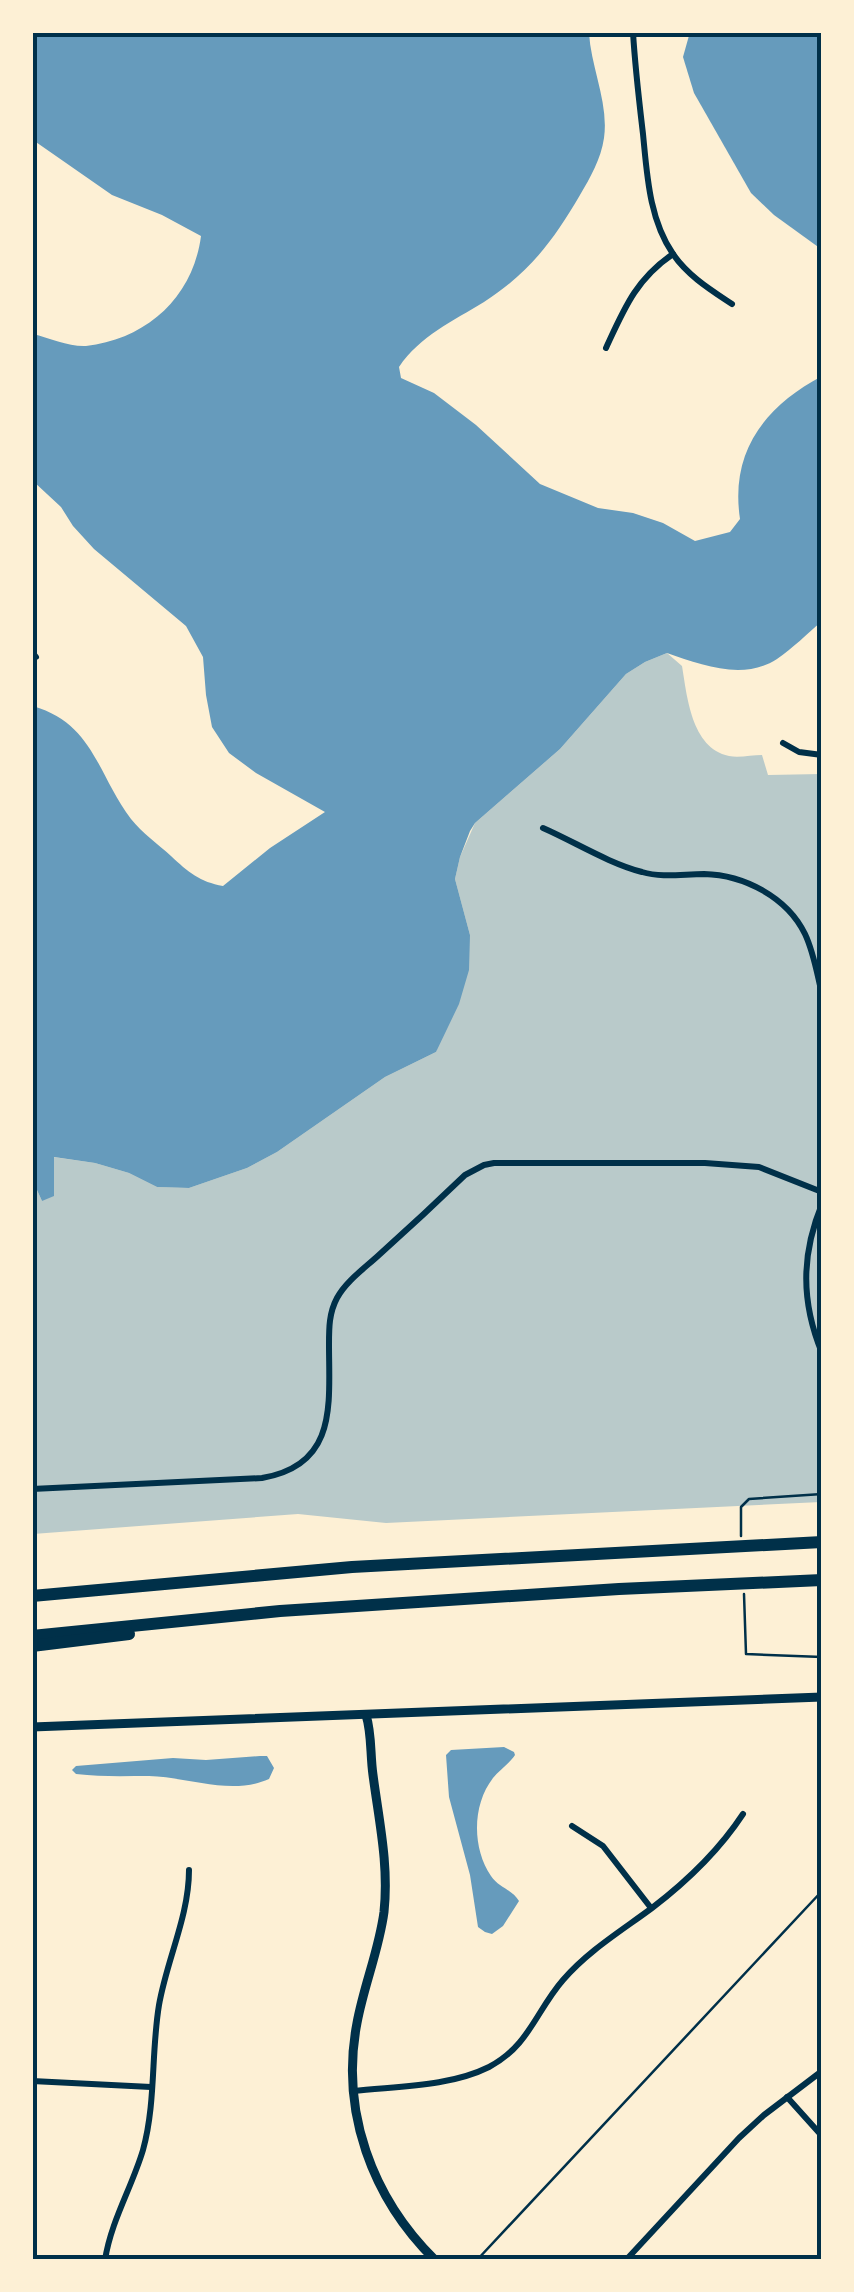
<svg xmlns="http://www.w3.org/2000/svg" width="854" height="2292" font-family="'Asap Condensed',sans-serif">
	<rect width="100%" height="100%" fill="#fdf0d5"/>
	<path fill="#b9caca" d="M 667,653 L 682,666 C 687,695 691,748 729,756 C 739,758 752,755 762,755 L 768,775 L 821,774 L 821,1502 L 386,1523 L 298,1514 L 33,1534 L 32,1179 L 42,1201 L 53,1157 L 95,1163 L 129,1173 L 157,1187 L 189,1188 L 247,1168 L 277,1152 L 385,1077 L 436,1052 L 470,935 L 455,879 L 460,857 L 475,823 L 560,749 L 626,674 L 645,662 Z"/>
	<g fill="#669bbc">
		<path d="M 33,32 L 589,33 C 591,68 609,103 604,138 C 601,159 590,178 580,195 C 553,241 530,272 484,302 C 453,321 420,336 399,367 L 401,378 L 434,393 L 476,425 L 540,484 L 598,508 L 633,513 L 663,523 L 695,541 L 730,532 L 740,519 C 730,452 764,407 822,376 L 821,622 C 807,634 793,648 777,659 C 743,681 702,665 667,653 L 645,662 L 626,674 L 560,749 L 475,823 L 470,831 L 460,857 L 455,879 L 470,935 L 469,970 L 459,1004 L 436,1052 L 385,1077 L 277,1152 L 247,1168 L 189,1188 L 157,1187 L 129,1173 L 95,1163 L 54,1157 L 54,1196 L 42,1201 L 32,1179 L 33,706 C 94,724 97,774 131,819 C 142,833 158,844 171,856 C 188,872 200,882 223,886 L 270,848 L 325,812 L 256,773 L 229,753 L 212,727 L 206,695 L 203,657 L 186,626 L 94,549 L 73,526 L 61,507 L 33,481 L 33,334 C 49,338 70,347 86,346 C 147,339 193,297 201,236 L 162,215 L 112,195 L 33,140 Z"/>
		<polygon points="690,32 821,33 821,249 774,215 751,193 694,93 683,57"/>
		<path d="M 504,1747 L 514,1752 L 515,1755 C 509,1764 499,1770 493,1778 C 472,1805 472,1848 491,1876 C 499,1888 512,1889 519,1901 L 503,1926 L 492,1934 L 485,1932 L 478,1927 L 470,1875 L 449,1797 L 446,1755 L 451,1750 Z"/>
		<path d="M 260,1756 L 267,1756 L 274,1768 L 269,1779 C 231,1796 188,1777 149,1776 C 124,1776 101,1777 76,1774 L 72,1770 L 76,1766 L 173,1758 L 206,1760 Z"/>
	</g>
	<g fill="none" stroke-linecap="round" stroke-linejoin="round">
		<g stroke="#003049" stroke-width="2.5">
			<polyline points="741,1536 741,1507 749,1499 822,1494"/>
			<polyline points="744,1594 746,1654 822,1657"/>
			<polyline points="477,2260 822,1891"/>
		</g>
		<g stroke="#003049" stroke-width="6">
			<path d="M 633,32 C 635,67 639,100 643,134 C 647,174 649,219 673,254 C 688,276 711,290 732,304"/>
			<path d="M 606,348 C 624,309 636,279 673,254"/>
			<polyline points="32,652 36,657"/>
			<polyline points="783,743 799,752 822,755"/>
			<path d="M 543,828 C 575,842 608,863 642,872 C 662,878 683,874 704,874 C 744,875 787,897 805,934 C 814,953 817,974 822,994"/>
			<path d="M 822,1204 C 801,1255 801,1302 822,1353"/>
			<path d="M 32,1489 L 262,1478 C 338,1465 329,1404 329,1344 C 329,1328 329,1313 337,1298 C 346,1281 365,1268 380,1254 C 409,1228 437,1202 465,1175 L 484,1165 L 494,1163 L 705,1163 L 759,1167 L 822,1192"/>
			<polyline points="572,1826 603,1846 651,1908"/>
			<polyline points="32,2081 151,2087"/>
			<path d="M 353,2091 C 397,2086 449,2087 489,2067 C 529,2046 536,2011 563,1980 C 588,1951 621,1931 652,1908 C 686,1882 720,1849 743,1814"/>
			<polyline points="787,2097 822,2136"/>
			<path d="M 105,2260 C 111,2221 132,2187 143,2150 C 156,2103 151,2053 159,2005 C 167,1959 189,1916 189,1870"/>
			<polyline points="626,2260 739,2138 764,2115 822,2071"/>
		</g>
		<g stroke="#003049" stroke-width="9">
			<path d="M 366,1715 C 372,1734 370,1754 373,1775 C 379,1821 389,1865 384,1912 C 379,1950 364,1985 357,2023 C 340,2111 372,2198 435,2260"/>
			<polyline points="32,1727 822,1697"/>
		</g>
		<g stroke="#003049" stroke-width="12">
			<polyline points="32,1596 352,1567 822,1542"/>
			<polyline points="32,1636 280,1611 619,1589 822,1580"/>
			<polyline points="32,1646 129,1634"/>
		</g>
	</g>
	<rect width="854" height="2292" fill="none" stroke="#fdf0d5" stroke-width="70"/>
	<rect x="35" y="35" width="784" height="2222" fill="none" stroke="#003049" stroke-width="4"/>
</svg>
